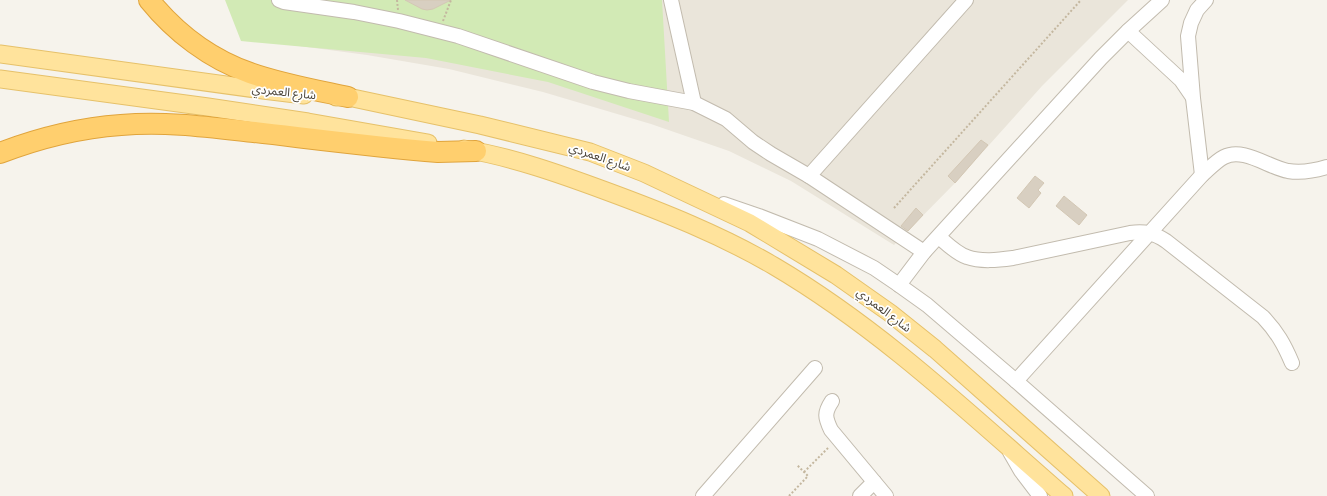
<svg xmlns="http://www.w3.org/2000/svg" width="1327" height="496" font-family="'Roboto Condensed','Noto Sans Arabic',sans-serif">
	<rect width="100%" height="100%" fill="#f6f3ec"/>
	<polygon fill="#eae5da" points="230,0 1128,0 1042,86 955,183 894,245 791,181 729,151 651,124 543,92 449,69 367,55 247,39"/>
	<polygon fill="#d2eab5" points="225,0 662,0 669,122 548,82 426,58 241,41"/>
	<g fill="#d8cfc1" stroke="#d3c7b4">
		<polygon points="405,0 451,0 433,9 427,10 422,9"/>
		<polygon points="981,140 988,145 955,183 948,176"/>
		<polygon points="1035,176 1044,183 1038,190 1041,193 1029,208 1017,198"/>
		<polygon points="1064,196 1087,215 1079,225 1056,206"/>
		<polygon points="916,208 923,215 908,231 901,226"/>
	</g>
	<g fill="none" stroke-linecap="round" stroke-linejoin="round">
		<g stroke="#c2bbae" stroke-width="16">
			<g id="minor">
				<polyline points="279,0 284,2 354,12 399,21 458,36 593,82 629,91 694,103 726,119 753,142 771,154 809,176 924,252"/>
				<polyline points="671,0 694,103"/>
				<polyline points="1128,31 1181,80 1192,96"/>
				<polyline points="1202,175 1193,98 1188,36 1191,23 1197,10 1206,0"/>
				<polyline points="809,176 966,0"/>
				<polyline points="724,204 759,216 818,239 874,268 899,285 927,305 1016,381 1147,496"/>
				<path d="M 939,237 C 947,244 957,254 967,257 C 981,262 998,260 1013,258 L 1130,233 C 1145,231 1154,233 1166,241 L 1263,317 C 1277,332 1284,344 1292,363"/>
				<polyline points="899,285 924,252 1101,58 1128,31 1162,0"/>
				<path d="M 1016,381 L 1202,175 C 1209,169 1216,161 1224,157 C 1243,147 1268,167 1288,171 C 1301,173 1314,171 1327,167"/>
				<path d="M 832,401 C 824,413 825,417 831,430 L 886,496"/>
				<polyline points="1010,452 1021,471 1040,496"/>
				<polyline points="703,496 815,368"/>
				<polyline points="860,496 874,482"/>
			</g>
		</g>
		<g stroke="#e6c16a" stroke-width="19">
			<g id="major">
				<polyline points="0,54 263,90 304,95"/>
				<polyline points="0,79 208,107 308,122 428,143"/>
				<polyline points="336,97 348,97 480,125 590,152 644,173 750,223 836,275 890,313 935,349 1101,496"/>
				<path d="M 464,149 C 512,157 560,174 606,191 C 663,212 721,235 774,266 C 881,329 971,415 1064,496"/>
			</g>
		</g>
		<g stroke="#e0a43c" stroke-width="22">
			<g id="highway">
				<path d="M 149,0 C 175,32 210,59 250,73 C 281,84 315,90 348,97"/>
				<path d="M 0,153 C 39,138 79,128 121,125 C 165,121 209,127 254,132 C 315,139 376,147 438,152 L 476,151"/>
			</g>
		</g>
		<g stroke="#c4b79f" stroke-width="2" stroke-dasharray="2 2" stroke-linecap="butt">
			<polyline points="397,0 398,10"/>
			<polyline points="443,21 451,0"/>
			<polyline points="894,208 1081,0"/>
			<polyline points="804,472 829,447"/>
			<polyline points="789,496 808,476 797,465"/>
		</g>
		<use href="#minor" stroke="#fff" stroke-width="14"/>
		<use href="#major" stroke="#ffe39c" stroke-width="17"/>
		<use href="#highway" stroke="#ffcf6e" stroke-width="20"/>
	</g>
	<g text-anchor="middle" stroke-width="3.5" stroke-linejoin="round" paint-order="stroke">
		<g font-size="12" fill="#4b4439" stroke="#fff">
			<text transform="translate(284 92) rotate(6)" y="4">شارع العمردي</text>
			<text transform="translate(600 157) rotate(19)" y="4">شارع العمردي</text>
			<text transform="translate(884 310) rotate(37)" y="4">شارع العمردي</text>
		</g>
	</g>
</svg>
